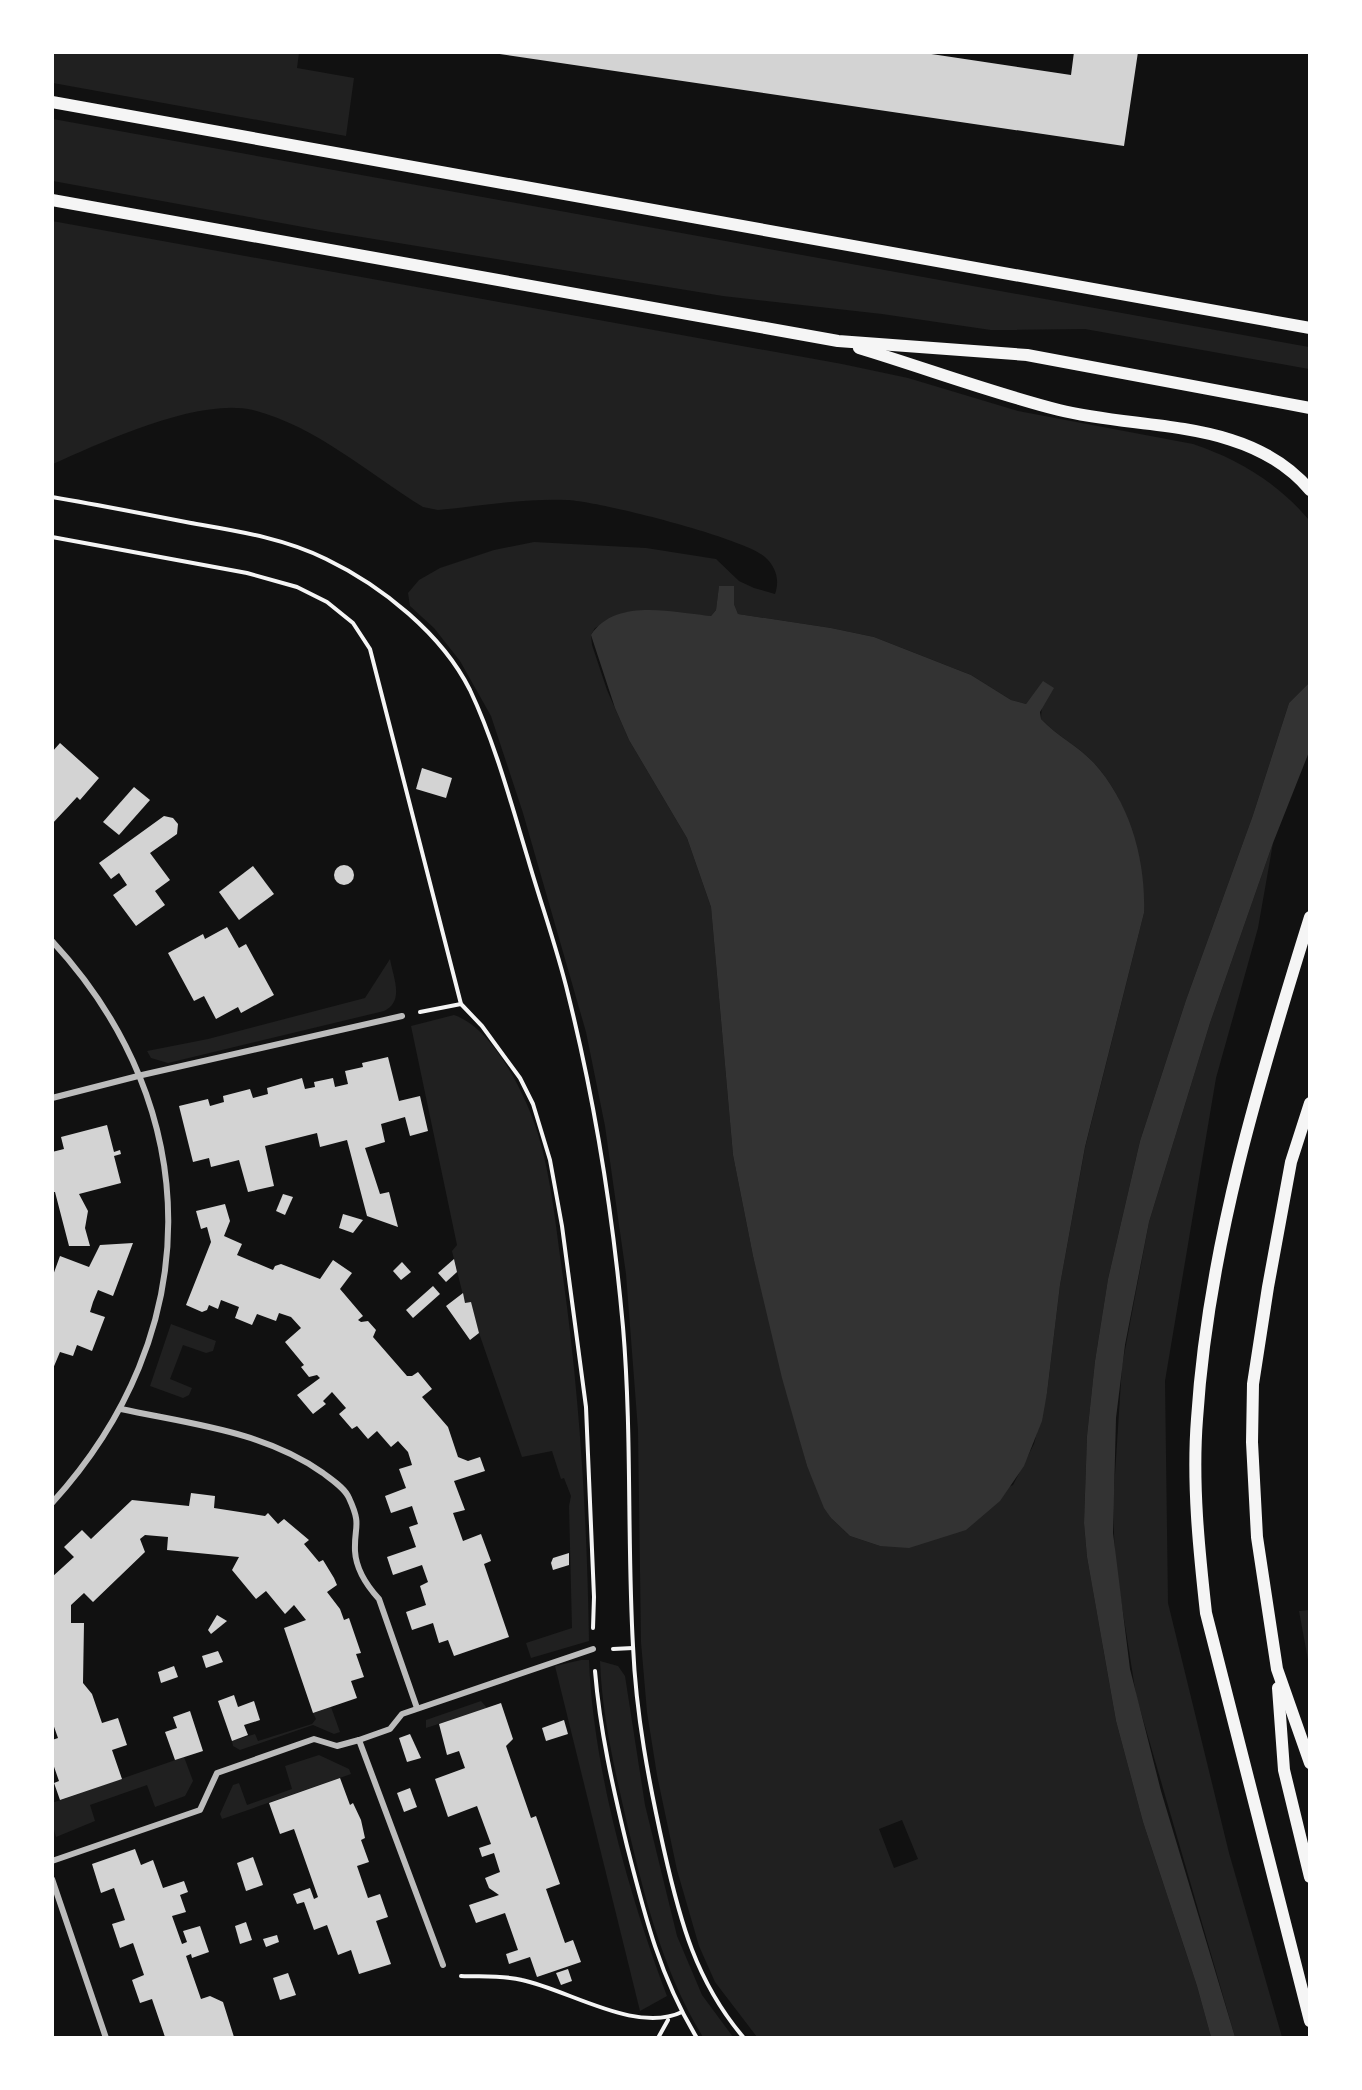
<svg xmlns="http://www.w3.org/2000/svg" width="1362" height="2090" font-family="'Times New Roman',serif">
	<rect width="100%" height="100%" fill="#111"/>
	<g fill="#202020" fill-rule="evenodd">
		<polygon points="52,53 299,53 297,68 354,78 346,136 53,83"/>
		<polygon points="53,119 1309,347 1309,369 1085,329 991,330 882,314 723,296 325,231 53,181"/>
		<path d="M 52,221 L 842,364 L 908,378 L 1018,411 L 1193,444 C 1238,459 1278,483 1309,520 L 1309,683 L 1289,703 L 1253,815 L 1186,1000 L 1140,1141 L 1108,1279 L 1095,1361 L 1087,1436 L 1084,1523 L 1087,1557 L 1116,1721 L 1143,1822 L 1197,1986 L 1211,2037 L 757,2037 L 715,1982 L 699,1946 L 677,1870 L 657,1775 L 647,1712 L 641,1642 L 638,1430 L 626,1274 L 605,1126 L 586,1032 L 523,813 L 491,716 L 460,661 L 434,628 L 410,606 L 408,593 L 419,580 L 440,568 L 494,550 L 534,542 L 646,548 L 716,559 L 739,581 L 754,588 L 775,594 C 780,580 776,567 765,557 C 744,538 598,501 567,500 C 524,498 480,506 438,510 L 423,507 C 369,474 316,426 253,410 C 199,397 102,442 53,464 ZM 719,586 L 734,586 L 734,604 L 738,614 L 831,628 L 874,637 L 971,675 L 1011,700 L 1026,704 L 1043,682 L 1041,719 C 1057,736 1078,746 1094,763 C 1132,805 1141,858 1144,913 L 1085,1148 L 1060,1285 L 1047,1393 L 1034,1444 L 1013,1485 L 880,1546 L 850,1536 L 831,1518 L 807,1466 L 753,1256 L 733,1155 L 711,907 L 687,838 L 629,740 L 607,690 L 592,645 L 591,635 L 595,628 L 624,613 L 651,611 L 711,616 L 716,610 ZM 902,1820 L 918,1859 L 894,1868 L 879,1829 Z"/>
		<polygon points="1273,843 1258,928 1216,1078 1165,1381 1168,1603 1229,1853 1282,2037 1235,2037 1136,1695 1115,1562 1113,1505 1122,1366 1149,1222 1210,1023"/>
		<path d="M 390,959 C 393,977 405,1001 384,1011 L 168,1063 L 151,1058 L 147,1051 L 208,1039 L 365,998 Z"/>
		<path d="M 454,1015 C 493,1028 526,1095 538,1134 C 552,1180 556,1230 563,1277 C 580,1398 587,1519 589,1641 L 531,1658 L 526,1643 L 572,1628 L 569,1506 L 571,1496 L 564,1478 L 561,1479 L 552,1451 L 522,1457 L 479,1333 L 471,1303 L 465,1303 L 452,1251 L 457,1245 L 411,1026 Z"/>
		<polygon points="171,1324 216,1341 213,1351 206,1353 183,1345 170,1379 192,1388 189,1395 183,1398 150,1386"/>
		<polygon points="1309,1610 1310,1610 1309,1665 1299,1611"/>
		<path d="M 581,1660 L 589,1660 C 593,1768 629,1895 667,1996 L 640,2011 L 555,1666 Z"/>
		<path d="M 600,1661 L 618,1666 L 625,1676 L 645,1805 L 677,1936 L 702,1995 L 733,2037 L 703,2037 C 662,1970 644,1895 626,1819 C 614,1766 602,1715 600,1661 Z"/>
		<polygon points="481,1701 487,1708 426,1728 426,1720"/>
		<polygon points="331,1707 340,1732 334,1734 313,1725 240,1750 233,1746 232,1741 255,1734 258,1741 312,1724 316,1719 313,1713"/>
		<polygon points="319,1755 349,1769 351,1774 222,1819 220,1814 233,1785 239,1783 247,1805 292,1789 285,1766"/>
		<polygon points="184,1757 193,1781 185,1796 155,1807 147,1785 90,1805 95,1821 56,1837 53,1826 52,1803"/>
	</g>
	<g fill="#333">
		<path d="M 719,586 L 734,586 L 734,604 L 738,614 L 831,628 L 874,637 L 971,675 L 1011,700 L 1026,704 L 1043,681 L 1054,688 L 1040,712 L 1041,719 C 1057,736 1078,746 1094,763 C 1130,803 1146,860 1144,913 L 1085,1147 L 1060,1285 L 1047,1393 L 1042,1421 L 1024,1466 L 1000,1501 L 966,1530 L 909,1548 L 880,1546 L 850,1536 L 831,1518 L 824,1508 L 807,1466 L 782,1378 L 753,1256 L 733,1155 L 711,907 L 687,838 L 629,740 L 615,708 L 591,635 C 616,597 674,613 711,616 L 716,610 Z"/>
		<polygon points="1309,683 1309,752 1273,843 1210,1023 1149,1222 1125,1345 1116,1418 1113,1533 1130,1669 1161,1791 1235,2037 1211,2037 1197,1986 1143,1822 1116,1721 1087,1557 1084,1523 1087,1436 1095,1361 1108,1279 1140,1141 1186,1000 1253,815 1289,703"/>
	</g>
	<g fill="#d3d3d3">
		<polygon points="486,52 918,52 1071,75 1074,52 1138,52 1124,146"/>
		<polygon points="60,743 99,778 80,800 77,797 52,824 52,752"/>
		<polygon points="422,768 452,778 446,798 416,789"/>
		<polygon points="134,787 150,800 119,835 103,822"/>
		<polygon points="164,816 173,818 178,824 177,834 150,853 170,880 155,891 165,905 136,926 113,895 127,885 119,873 111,879 99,863"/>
		<circle cx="344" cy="875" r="10"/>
		<polygon points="253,866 274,894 239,920 219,892"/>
		<polygon points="227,927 239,948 246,944 274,995 241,1013 238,1007 216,1019 204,996 194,1001 168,953 203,934 205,939"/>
		<polygon points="388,1057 399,1101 420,1096 428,1131 410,1136 405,1117 381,1124 385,1142 365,1148 380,1194 389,1192 398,1227 367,1216 347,1140 320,1147 317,1133 265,1146 274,1186 248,1192 239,1160 211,1167 209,1158 193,1162 179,1106 208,1099 210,1106 224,1102 223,1096 250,1089 253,1098 268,1094 267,1088 302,1078 305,1089 315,1087 314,1082 333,1078 335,1087 348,1084 345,1071 363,1067 362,1063"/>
		<polygon points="107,1125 114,1152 120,1150 121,1154 114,1156 121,1183 79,1194 88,1211 85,1228 90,1246 69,1246 55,1192 52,1192 52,1152 64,1149 61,1137"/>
		<polygon points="283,1194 293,1197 285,1215 276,1211"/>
		<polygon points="225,1204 230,1221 224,1236 242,1244 237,1255 273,1270 275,1266 281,1264 320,1279 333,1260 352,1273 340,1289 363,1316 358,1320 361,1322 368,1321 376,1330 373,1337 407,1376 412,1376 418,1372 432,1389 422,1397 448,1427 458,1457 468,1461 480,1457 485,1471 454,1481 465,1510 453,1513 463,1541 481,1534 491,1561 484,1564 509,1637 454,1656 448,1640 439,1643 433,1623 412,1630 406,1612 426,1605 420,1586 428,1582 422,1565 393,1575 387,1557 416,1547 409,1527 418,1524 412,1506 391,1513 385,1496 406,1488 399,1469 412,1465 408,1452 398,1441 391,1447 377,1431 368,1439 357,1426 352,1429 339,1414 346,1408 332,1392 323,1401 326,1404 313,1414 297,1395 320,1378 317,1375 309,1377 301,1367 304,1365 285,1342 301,1328 291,1317 279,1313 276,1321 257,1314 252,1325 235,1318 239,1307 221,1300 218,1309 209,1305 207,1310 202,1312 186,1305 211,1242 207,1227 201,1229 196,1211"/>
		<polygon points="343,1214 363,1220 353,1233 339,1228"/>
		<polygon points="133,1243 113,1296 98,1290 93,1302 90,1312 105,1317 92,1351 77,1345 73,1356 60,1352 52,1371 52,1278 60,1256 89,1267 100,1245"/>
		<polygon points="454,1259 457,1272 446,1282 438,1273"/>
		<polygon points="402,1262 411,1272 401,1280 393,1271"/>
		<polygon points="433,1286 440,1294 413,1318 406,1310"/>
		<polygon points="463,1293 465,1303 471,1302 479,1333 470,1340 446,1306"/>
		<polygon points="191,1493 215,1496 214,1508 265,1516 268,1513 278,1524 284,1519 309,1540 304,1544 319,1562 323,1560 334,1578 337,1585 327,1592 340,1609 344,1620 349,1618 361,1653 356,1654 364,1677 351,1681 357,1698 313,1713 284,1628 306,1620 294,1605 285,1614 266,1591 256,1599 232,1570 239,1557 167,1550 168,1537 145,1535 140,1539 145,1552 93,1602 84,1593 71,1605 71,1623 84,1623 83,1683 92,1694 102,1723 118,1718 127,1745 112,1750 122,1779 60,1800 54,1783 59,1781 52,1761 52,1740 58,1738 52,1721 52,1577 74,1557 64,1547 82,1530 91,1539 132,1500 189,1506"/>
		<polygon points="569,1553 569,1565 553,1570 551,1563 553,1558"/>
		<polygon points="217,1615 227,1621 211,1634 208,1630"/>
		<polygon points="218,1651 223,1662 206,1668 202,1656"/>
		<polygon points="174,1666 178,1677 161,1683 158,1672"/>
		<polygon points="234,1695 238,1707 254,1701 260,1720 244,1725 248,1735 232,1741 218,1701"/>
		<polygon points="501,1703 513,1739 506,1746 531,1818 536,1816 560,1884 546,1889 565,1943 573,1940 581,1962 537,1977 530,1957 509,1964 506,1954 518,1950 505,1913 476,1923 469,1905 499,1895 489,1888 485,1878 500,1872 494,1853 482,1857 479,1848 491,1844 477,1806 448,1817 435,1779 465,1768 459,1751 447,1755 439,1724"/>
		<polygon points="190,1711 203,1751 175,1760 165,1732 177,1728 173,1717"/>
		<polygon points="564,1720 568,1734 546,1741 542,1728"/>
		<polygon points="410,1734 421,1758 407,1762 399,1738"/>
		<polygon points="340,1778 350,1805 353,1803 361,1820 365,1838 361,1840 369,1862 357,1866 368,1898 380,1894 388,1917 376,1921 391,1964 359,1974 351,1950 338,1955 327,1925 314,1930 304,1902 297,1904 293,1894 310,1888 314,1899 318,1897 294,1829 280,1834 269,1803"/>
		<polygon points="410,1788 417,1807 404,1812 397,1793"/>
		<polygon points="135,1849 141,1865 153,1860 163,1888 184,1881 188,1892 180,1895 186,1912 172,1916 182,1944 187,1942 183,1931 200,1926 209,1952 192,1958 191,1954 186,1956 201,1999 210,1996 223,2002 234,2037 165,2037 152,1999 140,2003 132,1980 144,1975 133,1943 120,1948 112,1924 125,1920 114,1888 101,1893 92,1864"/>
		<polygon points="253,1857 263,1885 246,1891 237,1863"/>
		<polygon points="246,1922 252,1940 240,1944 235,1926"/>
		<polygon points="277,1935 279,1942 266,1947 263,1939"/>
		<polygon points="568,1969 572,1981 561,1985 556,1973"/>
		<polygon points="288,1973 296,1995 280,2000 273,1978"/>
	</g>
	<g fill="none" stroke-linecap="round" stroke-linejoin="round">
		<g stroke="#f5f5f5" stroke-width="4">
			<path d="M 52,497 C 99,505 145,514 191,523 C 237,531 284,538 326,559 C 382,586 442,634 470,690 C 495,743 511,803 528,859 C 541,904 557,948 568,994 C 595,1102 613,1216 623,1327 C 632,1433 627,1540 633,1646 C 636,1715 649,1783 664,1850 C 680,1921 696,1982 744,2038"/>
			<polyline points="52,537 247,573 297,587 327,602 353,623 370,649 461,1004 482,1026 520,1078 533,1104 550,1160 562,1226 586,1407 594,1597 593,1628"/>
			<polyline points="420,1012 461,1004"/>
			<polyline points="613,1649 633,1648"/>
			<path d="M 595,1671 C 600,1731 613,1788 627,1846 C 644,1913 660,1978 697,2038"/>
			<path d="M 461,1976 C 480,1977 503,1975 522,1980 C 569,1990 636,2034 682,2012"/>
			<polyline points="658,2038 668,2020"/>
		</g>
		<g stroke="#bcbcbc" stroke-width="6">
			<path d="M 52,941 C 208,1110 206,1334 52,1503"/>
			<polyline points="52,1098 142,1075 402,1016"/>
			<path d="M 121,1409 C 190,1424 264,1431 323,1473 C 332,1480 345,1488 349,1498 C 362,1526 354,1525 355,1551 C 356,1569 368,1587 379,1599 L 417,1708"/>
			<polyline points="359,1740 443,1965"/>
			<polyline points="52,1861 200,1810 217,1773 314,1739 337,1746 359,1740 390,1729 402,1714 593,1649"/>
			<polyline points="52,1879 106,2038"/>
		</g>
		<g stroke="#f5f5f5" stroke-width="12">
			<polyline points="52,102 1310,328"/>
			<polyline points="52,200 838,341 1027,355 1310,408"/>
			<path d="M 859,348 C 925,368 992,393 1059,410 C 1143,431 1248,417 1310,490"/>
			<path d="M 1310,917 C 1259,1080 1208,1248 1197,1419 C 1192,1483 1199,1550 1206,1613 L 1310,2021"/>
			<polyline points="1310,1103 1291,1162 1268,1287 1253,1384 1252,1442 1257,1537 1277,1669 1310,1763"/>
			<polyline points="1278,1688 1284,1770 1310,1877"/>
		</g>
	</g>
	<rect width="1362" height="2090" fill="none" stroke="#ffffff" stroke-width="108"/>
</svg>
